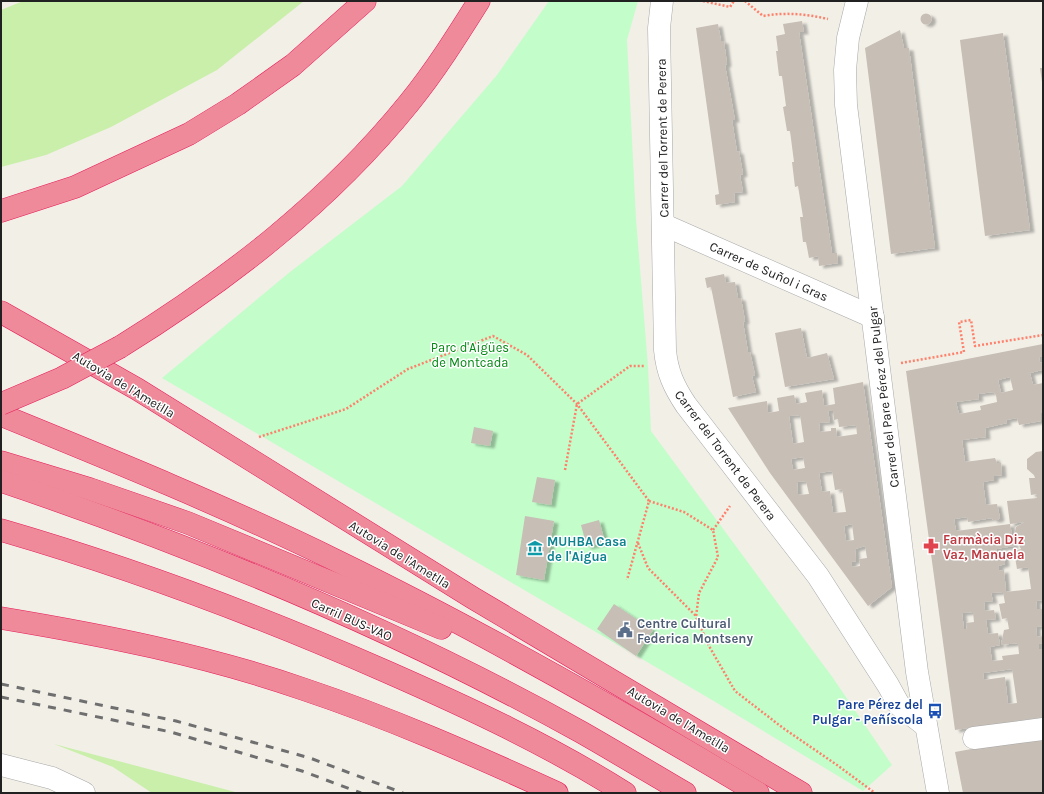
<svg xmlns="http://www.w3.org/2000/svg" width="1044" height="794" font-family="Karla,sans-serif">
	<defs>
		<filter id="shadow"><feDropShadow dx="4.5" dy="2.5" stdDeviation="1" flood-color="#0004"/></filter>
	</defs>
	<rect width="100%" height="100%" fill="#f2efe7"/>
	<g fill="#c9efaa">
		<polygon points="23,1 304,1 217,70 111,127 46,155 1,167 1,10"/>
		<polygon points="54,744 239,793 152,793 113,767"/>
	</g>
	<polygon fill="#c3fdca" points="549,1 638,1 627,40 636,219 648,366 651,431 833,678 892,765 863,791 712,700 162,378 290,272 402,186 497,75"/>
	<g fill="#c7beb6" fill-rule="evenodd" filter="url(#shadow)">
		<circle cx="926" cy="19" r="5.5"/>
		<polygon points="802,21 804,32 799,32 832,253 837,253 838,263 819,266 818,256 809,258 806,242 803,242 800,217 803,217 798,186 795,187 792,162 794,162 790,131 787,131 783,107 786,106 782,76 779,76 776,51 778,51 776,36 785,34 783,24"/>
		<polygon points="718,24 721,41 724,41 727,64 725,65 735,120 732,120 737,152 739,151 743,174 740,175 743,192 734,193 735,202 716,205 715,195 719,194 696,28"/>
		<polygon points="900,30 904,48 909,48 935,248 891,254 865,48"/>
		<polygon points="1003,33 1030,230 985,236 960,40"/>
		<polygon points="1040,68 1043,68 1043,82 1042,82"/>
		<polygon points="724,274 726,283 735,282 738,298 741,298 745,321 743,322 748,352 750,352 755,375 752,376 756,392 733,397 711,287 707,288 705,278"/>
		<polygon points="801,328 807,358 827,353 834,379 785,387 775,333"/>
		<path d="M 1043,344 L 1043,357 L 1039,357 L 1040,363 L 1043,362 L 1043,373 L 1042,370 L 1030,373 L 1033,385 L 1043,383 L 1043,413 L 1041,413 L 1041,421 L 1019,425 L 1017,418 L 1006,420 L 1007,423 L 985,428 L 986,437 L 962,440 L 965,462 L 995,458 L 997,463 L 1001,463 L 1002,475 L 994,476 L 994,480 L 983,482 L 986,505 L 997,504 L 1000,518 L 998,520 L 993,520 L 992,518 L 968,522 L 967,517 L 954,519 L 956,531 L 1010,524 L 1014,546 L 996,549 L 997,553 L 1004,554 L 1005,564 L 999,566 L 999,571 L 1004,570 L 1006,592 L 1031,589 L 1028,567 L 1017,569 L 1014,551 L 1021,549 L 1014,536 L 1016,527 L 1025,522 L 1010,524 L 1007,501 L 1037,498 L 1037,494 L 1031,495 L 1029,478 L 1035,478 L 1034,475 L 1027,469 L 1027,459 L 1036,452 L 1043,451 L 1043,600 L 1036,601 L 1037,609 L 1043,609 L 1043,626 L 1036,627 L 1037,637 L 1043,636 L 1043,643 L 1039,644 L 1039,649 L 1043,649 L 1043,717 L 955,730 L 906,371 ZM 1010,377 L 1013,390 L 1001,393 L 998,380 ZM 993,392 L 996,395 L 997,402 L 980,406 L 981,410 L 959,414 L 956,402 L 979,399 L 978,394 ZM 1003,592 L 1005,603 L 999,604 L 1002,619 L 1007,618 L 1009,629 L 1004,630 L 1001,645 L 1018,643 L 1019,654 L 1002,656 L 1003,660 L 992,661 L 990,647 L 1000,645 L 998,633 L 988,634 L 986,620 L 996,619 L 994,610 L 985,611 L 984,602 L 993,601 L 991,593 ZM 973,612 L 974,622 L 966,623 L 967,629 L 964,629 L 962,613 ZM 1012,669 L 1017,703 L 1008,704 L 1005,677 L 984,680 L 983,673 Z"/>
		<path d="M 863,382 L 892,587 L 868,606 L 770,473 L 728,408 L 767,401 L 768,413 L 779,411 L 777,398 L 794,395 L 796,404 L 807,402 L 805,393 L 822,390 L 824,406 L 835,404 L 833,388 ZM 828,411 L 833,411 L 834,420 L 838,419 L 839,427 L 856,425 L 857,434 L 837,437 L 836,428 L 831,428 L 831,431 L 820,432 L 819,423 L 830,422 ZM 800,415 L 804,442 L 793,444 L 789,416 ZM 803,457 L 805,468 L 793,470 L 791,459 ZM 832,471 L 835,490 L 842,489 L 846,512 L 833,513 L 830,491 L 822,492 L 819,473 ZM 806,481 L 809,494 L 798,495 L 797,482 ZM 852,524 L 854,540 L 846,541 L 844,526 ZM 865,546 L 867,558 L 859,559 L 860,566 L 852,567 L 852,562 L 856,561 L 855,549 Z"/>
		<polygon points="474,427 493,431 490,446 471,443"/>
		<polygon points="537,477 555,480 551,505 532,502"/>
		<polygon points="525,516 554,521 544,580 516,575"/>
		<polygon points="599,520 605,542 587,547 581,525"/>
		<polygon points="614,604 653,630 636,656 597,629"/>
		<polygon points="1043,736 1043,793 963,793 955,752"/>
	</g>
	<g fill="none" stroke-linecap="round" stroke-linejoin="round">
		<g stroke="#a8a8a8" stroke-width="23">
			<g id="street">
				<path d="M 662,1 L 659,28 L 665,350 C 667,372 674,387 686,405 L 818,576 L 888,685 L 899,705 L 926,726"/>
				<polyline points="857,1 848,38 845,70 846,105 917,672 938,793"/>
				<polyline points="664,225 873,317"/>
				<polyline points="974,738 1043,729"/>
				<polyline points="1,765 52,778 84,793"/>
			</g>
		</g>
		<g stroke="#e81c5a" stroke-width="23">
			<g id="highway">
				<polyline points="1,211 75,187 189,134 238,104 293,65 365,1"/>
				<polyline points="1,312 137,389 473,598 801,793"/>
				<path d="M 120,347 C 228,280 329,202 409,103 C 435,71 457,36 479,1"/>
				<path d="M 1,415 C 114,461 227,507 337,561 C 481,631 621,711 758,793"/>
				<polyline points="1,462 90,489 188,523 441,628"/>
				<path d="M 1,481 C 200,548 397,630 581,732 C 616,752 651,773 685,793"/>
				<path d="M 1,530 C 132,568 260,616 385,671 C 467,707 549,745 625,793"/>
				<path d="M 1,618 C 103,635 205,655 303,689 C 390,718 474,755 557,793"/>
			</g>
		</g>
		<g stroke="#ff806b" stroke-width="2.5" stroke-dasharray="2 2" stroke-linecap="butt">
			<polyline points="703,1 730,7 734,1"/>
			<path d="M 745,1 L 763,16 C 786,12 806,14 828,19"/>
			<polyline points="901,363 964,352 959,322 971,320 975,346 1043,335"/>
			<polyline points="259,437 346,409 408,369 493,336 527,355 577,404 649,501 627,580"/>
			<polyline points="565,470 577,404 630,366 644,366"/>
			<polyline points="649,501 684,512 713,530 718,557 699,593 696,617 709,646 735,691 783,728 837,765 875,793"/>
			<polyline points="713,530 730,506"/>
			<polyline points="638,543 648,568 696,616"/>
		</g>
		<use href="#street" stroke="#fff" stroke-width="22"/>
		<use href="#highway" stroke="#ee8a99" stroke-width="22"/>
		<g stroke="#6f6f6f" stroke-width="3" stroke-dasharray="8 8" stroke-linecap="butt">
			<polyline points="1,684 176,721 310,758 403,793"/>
			<polyline points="1,697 171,732 302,771 361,793"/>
		</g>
		<g stroke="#e81c5a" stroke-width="23" stroke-linecap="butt">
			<polyline id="highway-bridge" points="1,404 62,378 120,347"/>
		</g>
		<use href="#highway-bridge" stroke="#ee8a99" stroke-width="22"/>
	</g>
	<defs>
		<g id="pharmacy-bare" transform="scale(1.2)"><path d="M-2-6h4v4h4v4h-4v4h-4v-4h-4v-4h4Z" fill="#e0444e" stroke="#fff" stroke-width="2.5" paint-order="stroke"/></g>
		<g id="museum-bare" transform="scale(1.2)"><path d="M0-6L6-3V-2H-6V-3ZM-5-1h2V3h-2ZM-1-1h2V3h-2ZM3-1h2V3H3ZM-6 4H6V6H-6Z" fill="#0f9aa8" stroke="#fff" stroke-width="2.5" paint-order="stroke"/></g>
		<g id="civic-bare" transform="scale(1.2)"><path d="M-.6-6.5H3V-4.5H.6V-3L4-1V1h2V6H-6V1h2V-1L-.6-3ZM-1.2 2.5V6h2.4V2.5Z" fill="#5c6f8a" stroke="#fff" stroke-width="2.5" paint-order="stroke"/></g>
		<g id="bus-bare" transform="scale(1.2)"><path d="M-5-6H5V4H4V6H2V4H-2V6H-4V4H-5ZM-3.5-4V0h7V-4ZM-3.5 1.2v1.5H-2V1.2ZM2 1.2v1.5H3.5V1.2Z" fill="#1a4fb4" stroke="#fff" stroke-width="2.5" paint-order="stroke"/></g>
	</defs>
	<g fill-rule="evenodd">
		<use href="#pharmacy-bare" x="931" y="546"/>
		<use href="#museum-bare" x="535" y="548"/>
		<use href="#civic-bare" x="625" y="630"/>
		<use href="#bus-bare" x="935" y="711"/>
	</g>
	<g text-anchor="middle" stroke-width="3" stroke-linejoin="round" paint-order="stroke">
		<g font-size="13" fill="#212121" stroke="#fff">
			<text transform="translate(662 138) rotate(-91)" y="5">Carrer del Torrent de Perera</text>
			<text transform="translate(769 271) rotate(24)" y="5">Carrer de Suñol i Gras</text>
			<text transform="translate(124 384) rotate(31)" y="5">Autovia de l'Ametlla</text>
			<text transform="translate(883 397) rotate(-97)" y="5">Carrer del Pare Pérez del Pulgar</text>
			<text transform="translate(726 455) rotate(53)" y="5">Carrer del Torrent de Perera</text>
			<text transform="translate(400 554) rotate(32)" y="5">Autovia de l'Ametlla</text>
			<text transform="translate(352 619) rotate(24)" y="5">Carril BUS-VAO</text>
			<text transform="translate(679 719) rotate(31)" y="5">Autovia de l'Ametlla</text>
		</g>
		<g font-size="13" fill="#048a14" stroke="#fff">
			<text x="470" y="352">Parc d'Aigües<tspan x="470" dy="15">de Montcada</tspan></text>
		</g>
		<g font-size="13" font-weight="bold" fill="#be3a42" stroke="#fff" text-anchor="start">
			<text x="943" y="544">Farmàcia Diz<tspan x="943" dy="15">Vaz, Manuela</tspan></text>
		</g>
		<g font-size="13" font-weight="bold" fill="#0d838f" stroke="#fff" text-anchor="start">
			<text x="547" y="546">MUHBA Casa<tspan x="547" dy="15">de l'Aigua</tspan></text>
		</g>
		<g font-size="13" font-weight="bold" fill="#4e5e75" stroke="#fff" text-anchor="start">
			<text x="637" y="628">Centre Cultural<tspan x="637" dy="15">Federica Montseny</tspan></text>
		</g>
		<g font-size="13" font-weight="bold" fill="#164399" stroke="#fff" text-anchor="end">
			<text x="923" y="709">Pare Pérez del<tspan x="923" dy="15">Pulgar - Peñíscola</tspan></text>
		</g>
	</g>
	<rect width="1044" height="794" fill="none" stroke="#212121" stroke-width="4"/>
</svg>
